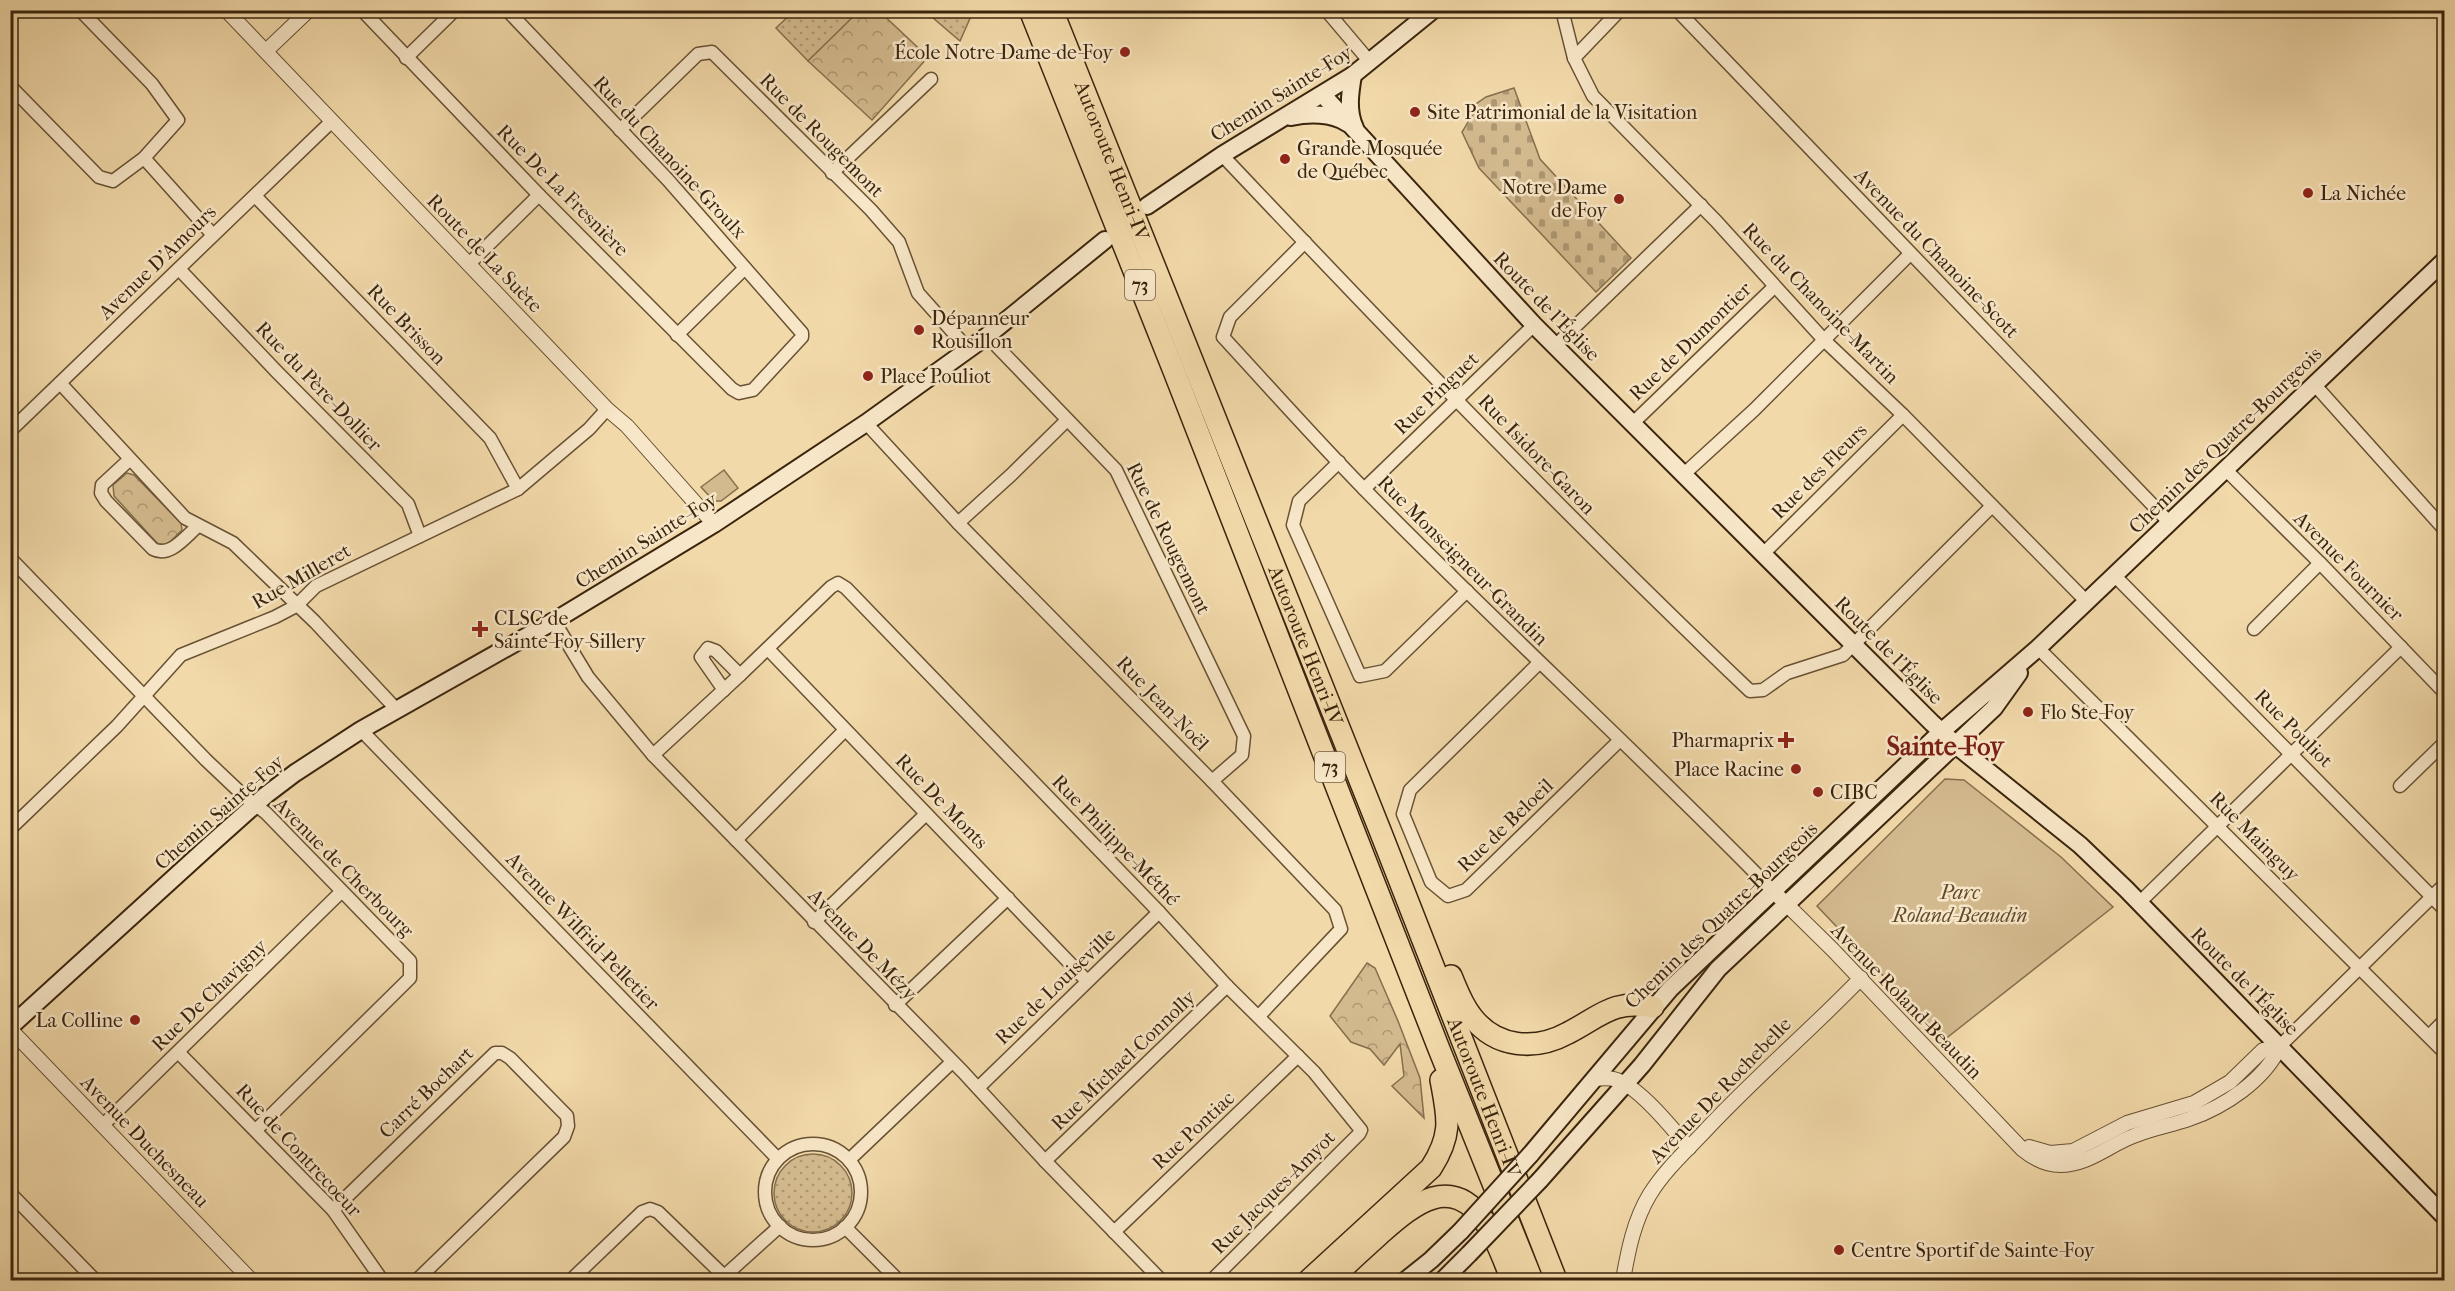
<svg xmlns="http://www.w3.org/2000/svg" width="2455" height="1291" font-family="'IM FELL French Canon',serif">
	<defs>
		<pattern id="grass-dots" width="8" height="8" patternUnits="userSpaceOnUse" patternTransform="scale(1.5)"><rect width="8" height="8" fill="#d3ba8e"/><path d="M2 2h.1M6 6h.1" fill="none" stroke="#ac9772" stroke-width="1.8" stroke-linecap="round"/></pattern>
		<pattern id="forest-crowns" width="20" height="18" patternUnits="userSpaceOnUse" patternTransform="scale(1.5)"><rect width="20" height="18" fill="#d3ba8e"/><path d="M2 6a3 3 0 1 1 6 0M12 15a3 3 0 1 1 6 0" fill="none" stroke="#ac9772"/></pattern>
		<pattern id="cemetery-stones" width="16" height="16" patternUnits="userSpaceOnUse" patternTransform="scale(1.5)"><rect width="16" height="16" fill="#d3ba8e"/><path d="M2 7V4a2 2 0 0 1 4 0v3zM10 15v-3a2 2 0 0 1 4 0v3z" fill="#ac9772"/></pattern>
	</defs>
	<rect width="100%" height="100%" fill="#f2d9a9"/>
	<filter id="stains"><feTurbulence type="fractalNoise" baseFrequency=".00333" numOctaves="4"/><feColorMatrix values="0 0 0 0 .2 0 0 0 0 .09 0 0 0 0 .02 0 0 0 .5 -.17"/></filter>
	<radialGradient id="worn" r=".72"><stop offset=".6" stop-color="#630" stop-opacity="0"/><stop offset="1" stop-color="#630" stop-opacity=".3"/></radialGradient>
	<g fill="url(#grass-dots)" stroke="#866f4e" stroke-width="1.5">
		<polygon points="794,11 860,11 808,61 776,28"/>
		<polygon points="925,11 971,11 972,14 960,41"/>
		<circle cx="813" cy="1193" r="39"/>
	</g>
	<g fill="url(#forest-crowns)" stroke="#866f4e" stroke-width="1.5">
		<polygon points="860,10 879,11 928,57 872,120 808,61"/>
		<polygon points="127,473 134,475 181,523 182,530 167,545 158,544 114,496 113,485"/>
		<polygon points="1367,963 1375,968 1398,1021 1420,1078 1424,1118 1392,1086 1404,1076 1400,1044 1384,1065 1370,1049 1351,1042 1330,1016"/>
	</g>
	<path fill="url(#cemetery-stones)" stroke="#866f4e" stroke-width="1.5" d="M 1514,88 L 1540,159 L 1631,258 L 1596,292 L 1479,168 L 1462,132 C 1467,125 1470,116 1476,111 L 1476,104 L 1486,97 Z"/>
	<g fill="#d3ba8e" stroke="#866f4e" stroke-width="1.5">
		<polygon points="724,470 738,488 721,501 714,501 701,487"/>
		<polygon points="1945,779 1964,780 2061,857 2113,907 1944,1040 1817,906"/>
	</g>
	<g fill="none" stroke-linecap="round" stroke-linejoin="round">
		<g stroke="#685134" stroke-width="15">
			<g id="minor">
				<polyline points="362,10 539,195 732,389 739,393 753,390 802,337 802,333 668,180 507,10"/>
				<polyline points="1326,10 1370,62"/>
				<polyline points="1562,10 1574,58 1593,96 1716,221 1824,340 1903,415 2086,601"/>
				<polyline points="1677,10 2169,522"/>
				<polyline points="406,58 455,10"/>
				<polyline points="1574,58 1620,10"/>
				<polyline points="10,86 99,177 113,181 144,158 178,120 152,84 80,10"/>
				<polyline points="620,130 698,54 712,52 871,210 899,242 918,293 968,349"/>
				<path d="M 1222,155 C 1394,337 1568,518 1750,691 L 1763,690 L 1787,673 L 1843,655 L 1992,506"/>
				<polyline points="144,158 213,235"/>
				<polyline points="832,173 931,79"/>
				<polyline points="255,196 490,438 518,489"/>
				<path d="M 1305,242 L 1230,317 L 1223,337 C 1270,388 1317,441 1365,490 C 1499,627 1641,755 1774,892"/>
				<polyline points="469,264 539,195"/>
				<polyline points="179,269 277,372 408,504 420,536"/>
				<polyline points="677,335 745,268"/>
				<polyline points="987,336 1116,470 1244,736 1242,755 1212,781"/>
				<polyline points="1555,346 1701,205"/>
				<polyline points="60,383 185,518 233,543 315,622 397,710"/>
				<polyline points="2314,384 2444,529"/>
				<polyline points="866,423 958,523 1212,781 1335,910 1341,929 1259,1016"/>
				<polyline points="1633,423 1774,287"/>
				<polyline points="10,431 331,122"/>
				<path d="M 129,460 L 102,485 L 101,493 L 106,501 L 153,549 C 170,558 185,537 198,526"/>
				<polyline points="1339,462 1299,501 1293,525 1360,676 1385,671 1467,591"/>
				<polyline points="2225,469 2320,563 2444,692"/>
				<polyline points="1684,474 1754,410 1910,254"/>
				<polyline points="1364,489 1534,325"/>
				<polyline points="958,523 1011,475 1067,420"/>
				<polyline points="1763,554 1903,415"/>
				<polyline points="10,558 206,760 244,796 266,813 410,961 410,978 256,1130"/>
				<polyline points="2114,575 2444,909"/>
				<polyline points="554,621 588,677 653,755 963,1072 1045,1161 1161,1280"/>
				<polyline points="2254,629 2320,563"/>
				<polyline points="2038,648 2444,1052"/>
				<polyline points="768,649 1087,981"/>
				<polyline points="1539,663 1410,790 1403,814 1431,882 1448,896 1466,890 1620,740"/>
				<polyline points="724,690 701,657 708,648 716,651 740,675"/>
				<polyline points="361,730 778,1159"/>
				<polyline points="653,755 740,675 831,587 838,583 846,588 1159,912 1227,986 1314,1072 1361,1130 1359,1134 1212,1280"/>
				<polyline points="2400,786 2444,743"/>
				<polyline points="10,829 117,726 181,655 275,617 296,606 316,586 518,489 589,429 607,409"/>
				<polyline points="736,840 845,730"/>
				<polyline points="2139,903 2401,647"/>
				<polyline points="814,922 925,815"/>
				<polyline points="895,1005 1008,898"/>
				<polyline points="2429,1036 2444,1021"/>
				<polyline points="2280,1046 2444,885"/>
				<polyline points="178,1052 333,1210 382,1280"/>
				<polyline points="978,1088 1159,912"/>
				<polyline points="103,1125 341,892"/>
				<circle cx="813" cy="1192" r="48"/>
				<polyline points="849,1160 952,1062"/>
				<polyline points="1045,1161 1227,986"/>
				<polyline points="10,1193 95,1280"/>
				<polyline points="333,1210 495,1053 502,1053 510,1058 567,1116 568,1126 564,1137 417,1280"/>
				<polyline points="845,1227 898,1280"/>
				<polyline points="1114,1232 1298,1056"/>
				<polyline points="571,1280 642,1212 650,1209 658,1212 724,1276"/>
				<polyline points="720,1280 780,1226"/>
			</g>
		</g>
		<g stroke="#685134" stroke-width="16">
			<g id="tertiary">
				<polyline points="226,10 607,409 627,426 714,524"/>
				<polyline points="266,51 309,10"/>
				<path d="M 1774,892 L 1833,950 L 2022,1149 C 2033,1158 2045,1165 2060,1165 C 2089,1165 2110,1144 2136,1135 C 2153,1128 2172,1125 2189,1119 C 2224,1107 2265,1080 2280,1046"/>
				<polyline points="10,1029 251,1280"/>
				<path d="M 1594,1079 C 1602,1078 1610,1077 1617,1080 C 1640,1088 1673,1129 1689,1148"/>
				<polyline points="2029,1147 2050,1153 2073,1151 2127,1123 2194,1103 2230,1082 2263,1050 2280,1046"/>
				<path d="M 1623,1280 C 1628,1251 1634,1220 1650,1194 C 1665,1170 1685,1152 1704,1132 C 1754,1078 1810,1031 1861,978"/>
			</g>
		</g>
		<g stroke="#3a240d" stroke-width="20">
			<g id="secondary">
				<path d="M 1353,75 C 1350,93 1347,111 1355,128"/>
				<polyline points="1323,95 1534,325 1932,723 1963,751 2080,845 2126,889 2444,1216"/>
				<path d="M 1291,117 C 1309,113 1332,113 1347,123"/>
				<polyline points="1147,206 1222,155 1353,75 1433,10"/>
				<polyline points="10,1027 211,844 266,795 295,773 361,730 554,621 714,524 866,423 987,336 1105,240"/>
				<polyline points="1530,1155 1670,989 1941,732 2038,648 2444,261"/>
				<polyline points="1540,1180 1642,1065 1718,969 1994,708 2019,673"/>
				<polyline points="1406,1280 1431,1260 1461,1231"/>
				<polyline points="1443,1280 1469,1254"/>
			</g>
		</g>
		<g stroke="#3a240d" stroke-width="24">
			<g id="motorway">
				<polyline points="1030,10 1174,371 1439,1049 1532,1280"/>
				<path id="s1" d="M 1052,10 L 1381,833 L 1556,1280"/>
				<path d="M 1451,976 C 1457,990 1462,1005 1472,1017 C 1496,1048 1535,1051 1568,1033 C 1601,1016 1613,999 1653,1007"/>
				<path d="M 1309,1280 L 1431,1168 C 1453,1134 1448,1117 1441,1080"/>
				<path d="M 1335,1280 L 1341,1270 C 1354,1257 1368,1245 1382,1232 C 1414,1204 1451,1173 1485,1222 C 1497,1239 1504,1261 1512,1280"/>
			</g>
		</g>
		<use href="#minor" stroke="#f7e6c7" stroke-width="12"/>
		<use href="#tertiary" stroke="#f7e6c7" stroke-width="14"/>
		<use href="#secondary" stroke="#f7e6c7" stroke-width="16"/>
		<use href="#motorway" stroke="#f2d9a9" stroke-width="21"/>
		<g stroke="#3a240d" stroke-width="20" stroke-linecap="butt">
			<g id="secondary-bridge">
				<polyline points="1461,1231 1530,1155"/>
				<polyline points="1469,1254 1540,1180"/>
			</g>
		</g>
		<use href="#secondary-bridge" stroke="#f7e6c7" stroke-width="16"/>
	</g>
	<g fill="#8f2418" stroke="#f7e6c7" stroke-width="2">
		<circle cx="1125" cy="52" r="6"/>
		<circle cx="1415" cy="112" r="6"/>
		<circle cx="1285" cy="159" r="6"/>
		<circle cx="2308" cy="193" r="6"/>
		<circle cx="1619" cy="199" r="6"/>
		<circle cx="919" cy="330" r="6"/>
		<circle cx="868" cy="376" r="6"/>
		<path d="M477 620h6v6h6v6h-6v6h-6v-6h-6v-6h6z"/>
		<circle cx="2028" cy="712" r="6"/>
		<path d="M1783 731h6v6h6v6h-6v6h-6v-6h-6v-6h6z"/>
		<circle cx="1796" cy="769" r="6"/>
		<circle cx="1818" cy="792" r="6"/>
		<circle cx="135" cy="1020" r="6"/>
		<circle cx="1839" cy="1250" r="6"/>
	</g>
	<g text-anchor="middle" stroke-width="5" stroke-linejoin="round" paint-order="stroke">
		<g fill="#f7e6c7" stroke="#735e45" stroke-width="1.5">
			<rect x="1125" y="270" width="30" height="30" rx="4.5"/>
			<rect x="1315" y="752" width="30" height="30" rx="4.5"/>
		</g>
		<g font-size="18" font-weight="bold" fill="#3a240d">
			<text x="1140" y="291">73</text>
			<text x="1330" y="773">73</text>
		</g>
		<g font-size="20" fill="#3a240d" stroke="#f7e6c7" text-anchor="start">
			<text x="1113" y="59" text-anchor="end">École Notre-Dame-de-Foy</text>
			<text x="1427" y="119">Site Patrimonial de la Visitation</text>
			<text x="1297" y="155">Grande Mosquée<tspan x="1297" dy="23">de Québec</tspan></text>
			<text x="1607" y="194" text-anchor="end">Notre Dame<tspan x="1607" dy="23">de Foy</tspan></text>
			<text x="2320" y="200">La Nichée</text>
			<text x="931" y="325">Dépanneur<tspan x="931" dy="23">Rousillon</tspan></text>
			<text x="880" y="383">Place Pouliot</text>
			<text x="494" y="625">CLSC de<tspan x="494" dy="23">Sainte-Foy-Sillery</tspan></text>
			<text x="2040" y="719">Flo Ste-Foy</text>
			<text x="1774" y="747" text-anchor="end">Pharmaprix</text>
			<text x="1784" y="776" text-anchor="end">Place Racine</text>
			<text x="1830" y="799">CIBC</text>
			<text x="123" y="1027" text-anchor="end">La Colline</text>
			<text x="1851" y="1257">Centre Sportif de Sainte-Foy</text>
		</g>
		<g font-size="20" fill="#3a240d" stroke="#f7e6c7">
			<text transform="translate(1281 93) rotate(-32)" y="7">Chemin Sainte-Foy</text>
			<text transform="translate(822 135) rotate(45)" y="7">Rue de Rougemont</text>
			<text transform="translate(670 157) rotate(47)" y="7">Rue du Chanoine-Groulx</text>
			<text dy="7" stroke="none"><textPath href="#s1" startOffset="162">Autoroute Henri-IV</textPath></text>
			<text transform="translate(563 190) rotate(45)" y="7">Rue De La Fresnière</text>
			<text transform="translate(485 253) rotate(46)" y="7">Route de La Suète</text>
			<text transform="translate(1937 253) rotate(46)" y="7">Avenue du Chanoine-Scott</text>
			<text transform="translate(157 262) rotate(-44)" y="7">Avenue D'Amours</text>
			<text transform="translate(1821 303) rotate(46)" y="7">Rue du Chanoine-Martin</text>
			<text transform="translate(1547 306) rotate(46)" y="7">Route de l'Église</text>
			<text transform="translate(407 324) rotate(46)" y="7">Rue Brisson</text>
			<text transform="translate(1690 341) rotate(-44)" y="7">Rue de Dumontier</text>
			<text transform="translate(319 386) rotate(46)" y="7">Rue du Père-Dollier</text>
			<text transform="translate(1436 393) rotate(-44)" y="7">Rue Pinguet</text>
			<text transform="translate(2225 440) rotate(-44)" y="7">Chemin des Quatre-Bourgeois</text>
			<text transform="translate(1537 454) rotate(46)" y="7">Rue Isidore-Garon</text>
			<text transform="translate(1819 471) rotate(-45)" y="7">Rue des Fleurs</text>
			<text transform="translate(1169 538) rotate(64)" y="7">Rue de Rougemont</text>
			<text transform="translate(646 540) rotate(-32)" y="7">Chemin Sainte-Foy</text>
			<text transform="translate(1463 560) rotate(45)" y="7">Rue Monseigneur-Grandin</text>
			<text transform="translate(2349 566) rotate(45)" y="7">Avenue Fournier</text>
			<text transform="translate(301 576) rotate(-30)" y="7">Rue Milleret</text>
			<text dy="7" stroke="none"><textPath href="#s1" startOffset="684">Autoroute Henri-IV</textPath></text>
			<text transform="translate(1889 650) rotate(45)" y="7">Route de l'Église</text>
			<text transform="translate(1163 703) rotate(46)" y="7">Rue Jean-Noël</text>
			<text transform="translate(2294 728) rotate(45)" y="7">Rue Pouliot</text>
			<text transform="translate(942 801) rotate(46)" y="7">Rue De Monts</text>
			<text transform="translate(219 812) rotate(-41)" y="7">Chemin Sainte-Foy</text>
			<text transform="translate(1505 825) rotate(-44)" y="7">Rue de Beloeil</text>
			<text transform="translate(2255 836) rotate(45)" y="7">Rue Mainguy</text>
			<text transform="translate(1116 840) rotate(46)" y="7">Rue Philippe-Méthé</text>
			<text transform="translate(344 867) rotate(45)" y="7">Avenue de Cherbourg</text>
			<text transform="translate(1721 915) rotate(-44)" y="7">Chemin des Quatre-Bourgeois</text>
			<text transform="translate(583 931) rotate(46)" y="7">Avenue Wilfrid-Pelletier</text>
			<text transform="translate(863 944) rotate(46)" y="7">Avenue De Mézy</text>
			<text transform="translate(2245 981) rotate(45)" y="7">Route de l'Église</text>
			<text transform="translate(1055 986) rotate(-44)" y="7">Rue de Louiseville</text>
			<text transform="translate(209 995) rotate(-44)" y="7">Rue De Chavigny</text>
			<text transform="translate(1907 1001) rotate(46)" y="7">Avenue Roland-Beaudin</text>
			<text transform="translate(1123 1060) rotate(-44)" y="7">Rue Michael-Connolly</text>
			<text transform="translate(1720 1090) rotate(-46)" y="7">Avenue De Rochebelle</text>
			<text transform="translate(426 1092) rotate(-44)" y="7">Carré Bochart</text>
			<text dy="7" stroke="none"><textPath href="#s1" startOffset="1170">Autoroute Henri-IV</textPath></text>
			<text transform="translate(1193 1130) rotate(-43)" y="7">Rue Pontiac</text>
			<text transform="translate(145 1141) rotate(46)" y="7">Avenue Duchesneau</text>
			<text transform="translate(299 1150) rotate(47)" y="7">Rue de Contrecoeur</text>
			<text transform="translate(1273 1192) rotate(-45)" y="7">Rue Jacques-Amyot</text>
		</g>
		<g font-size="20" font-style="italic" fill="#604a2d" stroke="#f7e6c7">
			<text x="1960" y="899">Parc<tspan x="1960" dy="23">Roland-Beaudin</tspan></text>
		</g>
		<g font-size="26" font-weight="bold" fill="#7a1f14" stroke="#f7e6c7">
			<text x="1945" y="755">Sainte-Foy</text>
		</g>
	</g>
	<rect width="2455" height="1291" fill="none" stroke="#f2d9a9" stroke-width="36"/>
	<rect x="12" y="12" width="2431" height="1267" fill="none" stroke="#3a240d" stroke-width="3"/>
	<rect x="18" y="18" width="2419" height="1255" fill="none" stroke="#3a240d" stroke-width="1.5"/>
	<rect width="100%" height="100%" filter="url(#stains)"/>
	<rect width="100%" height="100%" fill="url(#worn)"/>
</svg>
